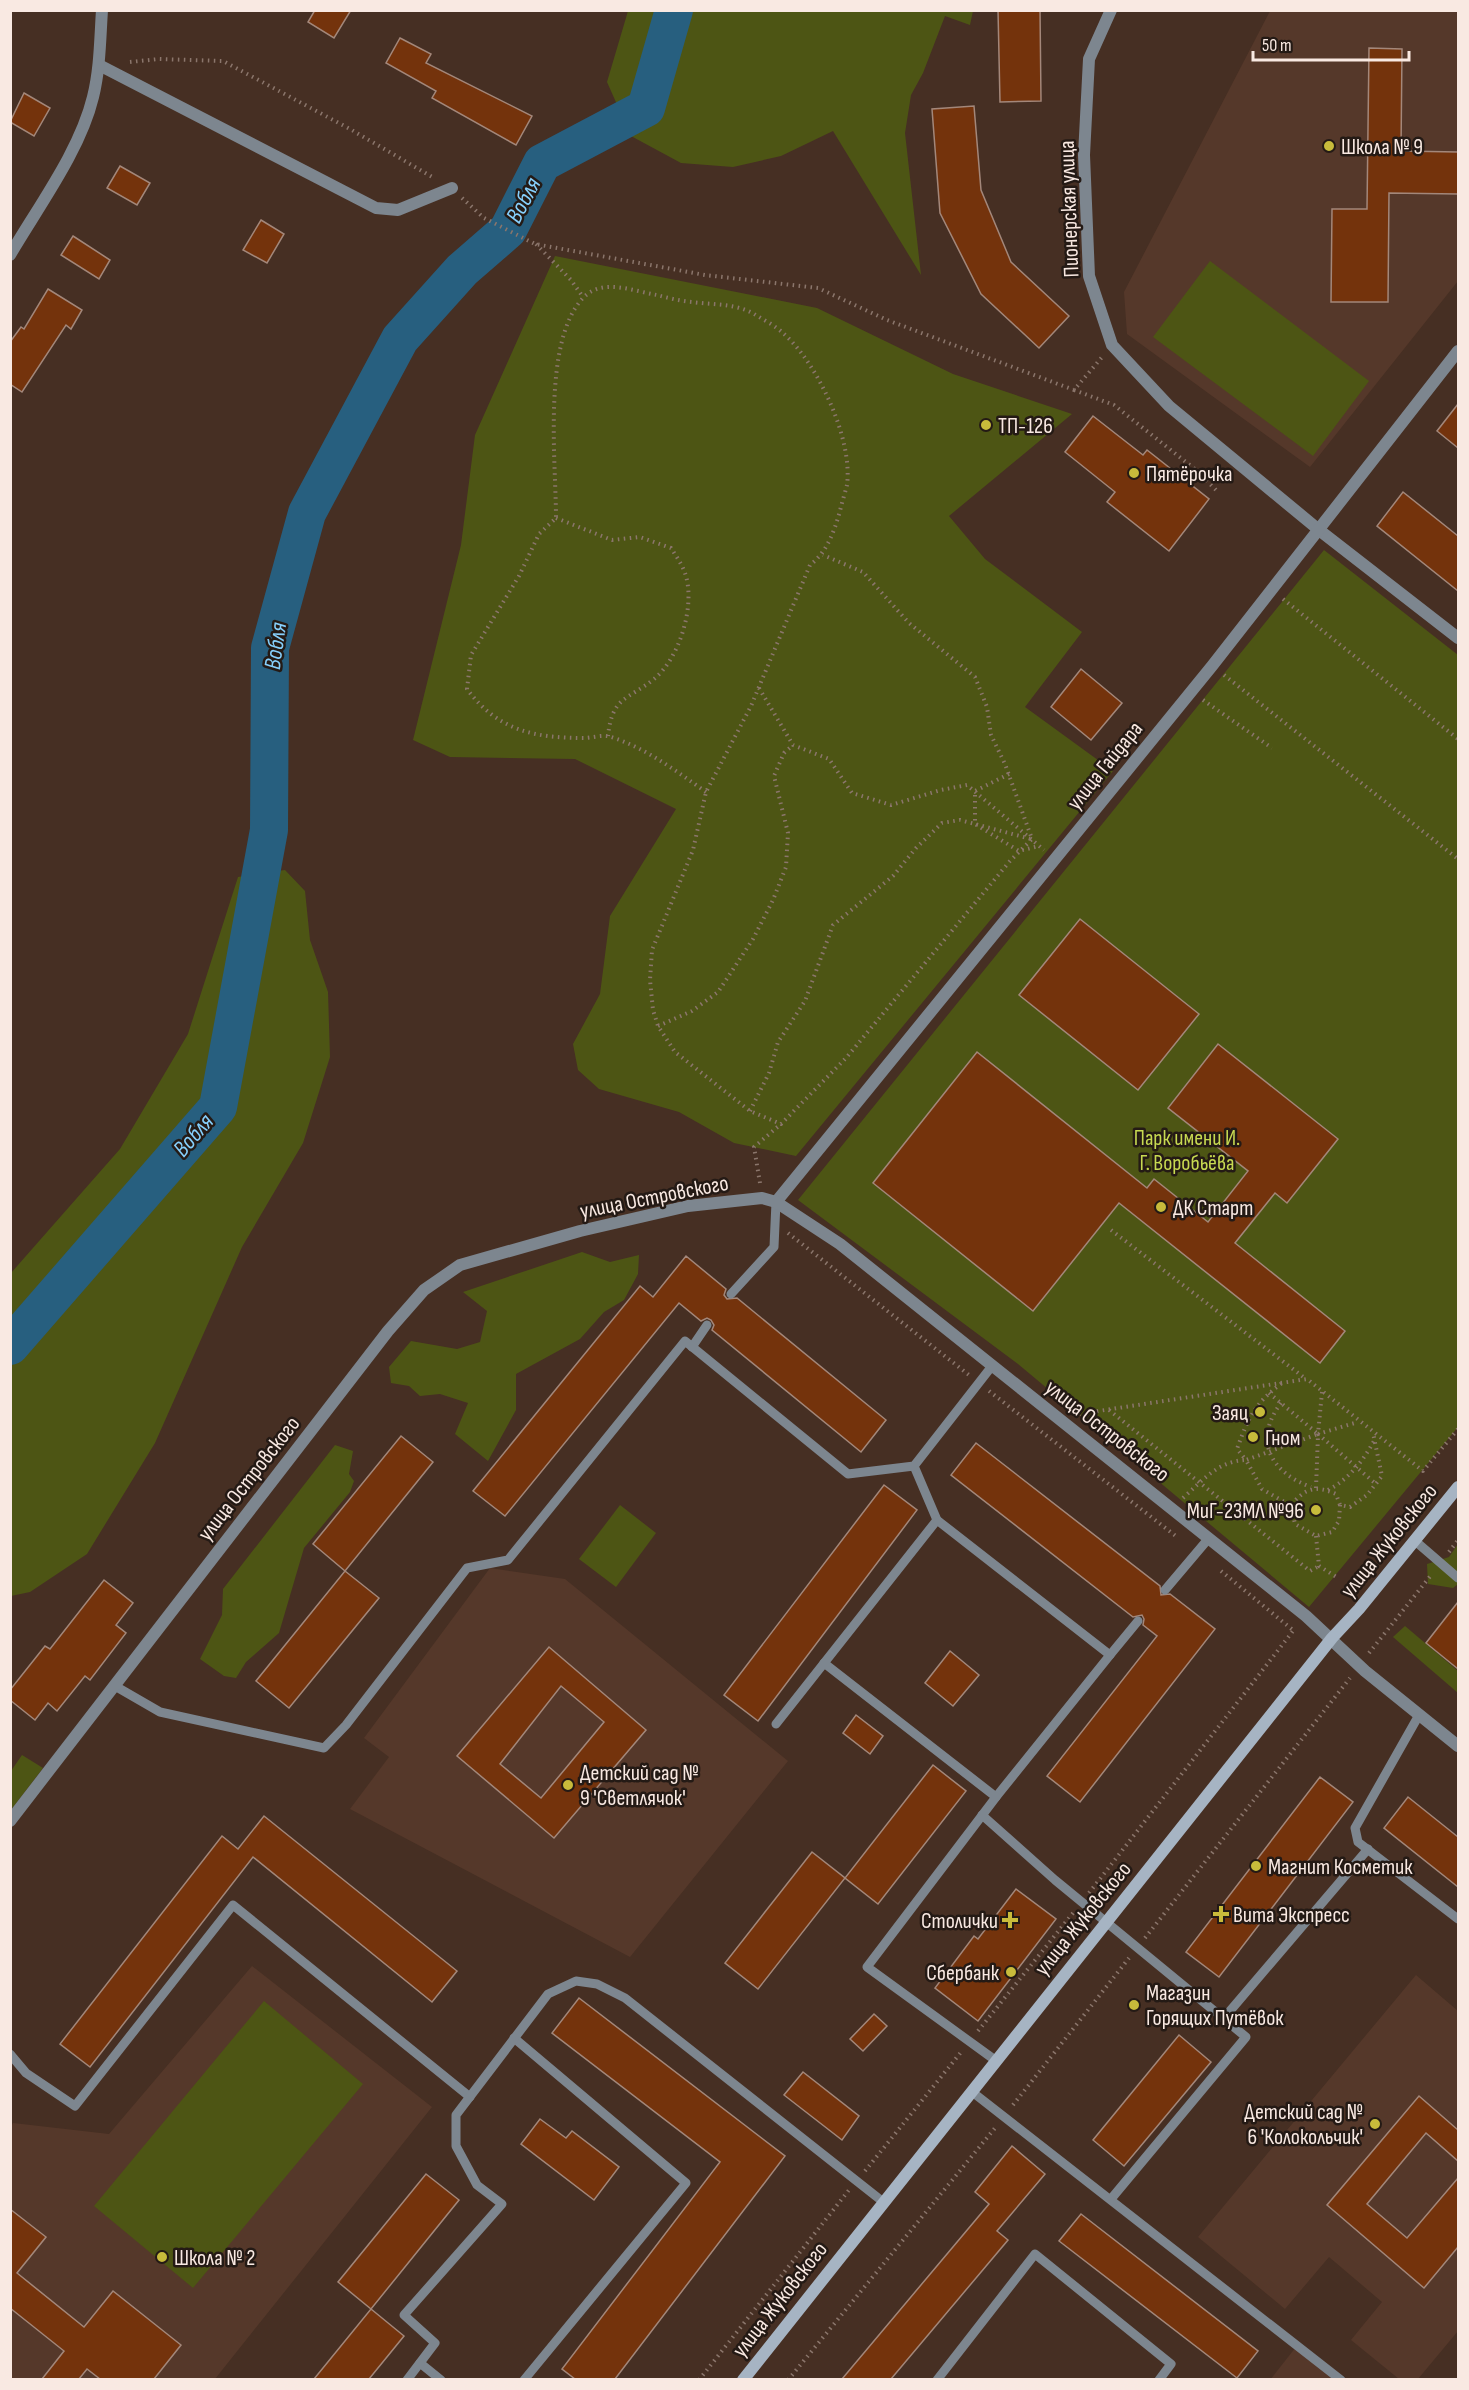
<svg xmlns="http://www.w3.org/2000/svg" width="1469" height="2390" font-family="'Sofia Sans Condensed',sans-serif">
	<rect width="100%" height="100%" fill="#462f23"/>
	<g fill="#55382a">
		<polygon points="1270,11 1458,11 1458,281 1310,467 1127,334 1124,292"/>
		<polygon points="490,1568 565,1579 788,1761 630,1957 350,1809 389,1757 364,1738"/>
		<polygon points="252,1966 432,2107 215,2379 11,2380 11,2127 13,2123 109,2134"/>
		<polygon points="1416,1975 1458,2011 1458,2331 1418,2379 1399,2379 1351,2340 1382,2302 1329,2257 1285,2309 1198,2237"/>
		<polygon points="1296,2347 1336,2380 1270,2380"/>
	</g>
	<g fill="#4d5514">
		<polygon points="628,11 973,11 970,25 945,16 923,73 911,95 905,133 921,275 833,131 781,156 733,167 681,163 631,136 607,82"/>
		<polygon points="555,256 817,308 953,374 1072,414 949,516 985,559 1082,632 1025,707 1113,771 796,1156 734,1143 679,1112 599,1089 578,1070 573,1044 600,994 610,916 676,809 575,759 450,757 413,740 461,545 475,435"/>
		<polygon points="1210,261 1369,381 1313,456 1153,337"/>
		<polygon points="1324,550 1458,655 1458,1427 1309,1607 1018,1364 798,1200"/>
		<polygon points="285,870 305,891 310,940 328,992 330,1057 303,1143 242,1247 155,1443 87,1554 30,1592 11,1596 11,1273 120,1149 188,1034 238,877"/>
		<polygon points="582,1252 610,1262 639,1255 638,1274 624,1300 604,1312 580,1339 516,1374 516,1410 488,1461 455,1434 468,1403 440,1394 420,1396 409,1386 391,1383 389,1367 411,1341 457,1349 480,1342 487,1311 463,1292"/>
		<polygon points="335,1445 353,1451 349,1474 354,1481 350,1492 304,1548 279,1633 246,1662 236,1678 224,1676 200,1659 222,1615 223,1589"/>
		<polygon points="620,1505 656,1533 616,1587 579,1559"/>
		<polygon points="1458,1544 1458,1584 1453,1588 1428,1584 1427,1564 1449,1557"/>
		<polygon points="1405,1626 1458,1671 1458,1693 1393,1637"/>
		<polygon points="22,1755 43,1768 11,1810 11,1771"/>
		<polygon points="264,2001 363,2084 193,2288 94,2206"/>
	</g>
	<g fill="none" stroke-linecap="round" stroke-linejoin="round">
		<polyline stroke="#275f7f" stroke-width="38" points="10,1346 218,1107 269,830 270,648 307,513 400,339 462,270 508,230 542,163 646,108 674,10"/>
	</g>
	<g fill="#74330c" stroke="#a3877a" stroke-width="1.5" fill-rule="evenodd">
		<polygon points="315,10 351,10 334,38 308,22"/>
		<polygon points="998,10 1040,10 1041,101 1000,102"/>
		<polygon points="400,38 431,54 426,63 532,116 516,145 432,98 436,91 386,63"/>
		<polygon points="1369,48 1402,49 1401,151 1458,152 1458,194 1389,193 1388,302 1331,302 1332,209 1367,209"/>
		<polygon points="24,93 50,108 34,136 10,122"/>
		<polygon points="974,106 981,190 1011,262 1069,316 1039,348 981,294 940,213 932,109"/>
		<polygon points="120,166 150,183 137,205 107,188"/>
		<polygon points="261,220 284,234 267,263 243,250"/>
		<polygon points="73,236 110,260 99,279 61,255"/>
		<polygon points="48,289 82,310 71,329 66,325 22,392 10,384 10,342 21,327 24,329"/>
		<polygon points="1458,404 1458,448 1437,431"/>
		<polygon points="1093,416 1143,455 1147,450 1209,499 1169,551 1107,502 1115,492 1065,452"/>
		<polygon points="1403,492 1458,536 1458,591 1377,526"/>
		<polygon points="1081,669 1122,703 1091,740 1051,707"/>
		<polygon points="1080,919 1199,1014 1138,1090 1019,995"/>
		<polygon points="1218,1044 1338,1139 1287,1203 1275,1193 1235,1243 1345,1331 1320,1363 1119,1203 1033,1311 873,1183 977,1052 1147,1188 1154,1179 1208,1222 1248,1171 1168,1108"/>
		<polygon points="686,1256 726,1289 724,1295 727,1299 737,1298 886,1420 861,1452 712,1330 714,1325 711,1320 707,1318 701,1321 679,1303 505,1516 473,1491 640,1286 653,1297"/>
		<polygon points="401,1436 433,1462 345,1571 313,1544"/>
		<polygon points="976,1443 1160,1586 1161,1595 1170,1594 1215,1629 1080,1802 1047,1776 1157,1636 1143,1625 1144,1619 1142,1615 1133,1617 951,1475"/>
		<polygon points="884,1485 917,1510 758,1721 724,1695"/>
		<polygon points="345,1571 379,1598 289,1708 256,1681"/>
		<polygon points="104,1580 133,1603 116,1625 126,1633 90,1680 85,1676 57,1711 48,1703 35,1720 10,1700 10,1690 45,1646 50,1649"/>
		<polygon points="1458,1602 1458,1669 1426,1643"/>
		<path d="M 549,1647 L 646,1730 L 554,1838 L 457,1756 ZM 561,1686 L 604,1722 L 541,1798 L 500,1764 Z"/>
		<polygon points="950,1651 979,1675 953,1706 925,1683"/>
		<polygon points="856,1715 883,1736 870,1754 843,1733"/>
		<polygon points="933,1765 966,1791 878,1904 845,1878"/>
		<polygon points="1320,1777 1353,1802 1219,1977 1186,1952"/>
		<polygon points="1408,1797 1458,1837 1458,1887 1384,1828"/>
		<polygon points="264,1816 457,1971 432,2002 253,1857 90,2067 60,2044 222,1836 238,1849"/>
		<polygon points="812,1852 845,1878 758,1989 725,1963"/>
		<polygon points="1016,1889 1056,1919 978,2021 935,1988 974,1936 978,1939"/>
		<polygon points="579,1998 785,2156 615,2379 575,2379 562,2369 720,2162 552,2033"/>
		<polygon points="874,2014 887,2026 863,2051 850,2039"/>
		<polygon points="1179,2035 1211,2062 1124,2166 1093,2140"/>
		<polygon points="803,2072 859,2116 842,2140 784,2095"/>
		<polygon points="1419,2096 1458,2130 1458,2161 1426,2133 1367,2204 1407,2238 1458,2178 1458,2247 1424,2288 1327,2205"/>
		<polygon points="540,2119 566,2138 572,2131 619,2167 594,2200 521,2144"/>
		<polygon points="1012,2146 1045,2174 997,2231 1008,2240 891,2379 842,2379 989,2204 975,2192"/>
		<polygon points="426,2174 459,2200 371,2309 338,2282"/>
		<polygon points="10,2209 46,2237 17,2273 84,2327 113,2291 181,2345 154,2379 100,2379 87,2369 79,2379 42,2379 64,2351 10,2308"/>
		<polygon points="1081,2214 1258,2351 1237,2378 1059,2241"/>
		<polygon points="371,2309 404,2336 369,2379 314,2379"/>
	</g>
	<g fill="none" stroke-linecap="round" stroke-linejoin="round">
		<g stroke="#8b766c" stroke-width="4" stroke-dasharray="1.5 4.5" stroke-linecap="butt">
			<polyline points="130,62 159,59 223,61 350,129 434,178"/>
			<polyline points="462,198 484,218 535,244 705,275 818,288 887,320 1074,390 1103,356"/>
			<polyline points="536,244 571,280 583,297"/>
			<polyline points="1074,390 1114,405 1196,470 1219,493"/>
			<path d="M 556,518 L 612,540 L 640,537 L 671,548 C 676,556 682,564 685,573 C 696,604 680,658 654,679 C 628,700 612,696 608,736"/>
			<polyline points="1283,599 1458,739"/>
			<polyline points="1224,675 1458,859"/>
			<polyline points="759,688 793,745 829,759 852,793 891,805 941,790 967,785 1044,850"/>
			<polyline points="1203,700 1272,748"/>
			<polyline points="1009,774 975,791 975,824 1019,851 1039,846"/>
			<path d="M 706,792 C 676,771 646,748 611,737 C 603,734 592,738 584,738 C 535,738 498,731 467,689 L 471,655 L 519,576 L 539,534 L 556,518 C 556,462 542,339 584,297 C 603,278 633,291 657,295 C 668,298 680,301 692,302 C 713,305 735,303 754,314 C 764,320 776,326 784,334 C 818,364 853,439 847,485 C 845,493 842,502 840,511 C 834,532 827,552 810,565 L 751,706 L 706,792 L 693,850 L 652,950 L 650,980 L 653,1010 L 658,1026 L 675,1052 L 750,1111 L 781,1124 L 846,1058 L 1010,861 L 1032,839 L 1005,764 L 991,735 L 987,707 L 975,677 L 909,623 L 863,572 L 823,555"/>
			<polyline points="658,1026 692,1011 718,992 753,939 773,900 786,867 788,833 774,776 784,753 793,745"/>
			<polyline points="750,1111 769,1073 778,1042 805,1001 833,925 893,876 916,848 942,823 960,820 1031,839"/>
			<polyline points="760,1183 754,1147 781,1124"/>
			<polyline points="1111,1230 1306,1379"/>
			<polyline points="788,1233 969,1375"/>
			<polyline points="989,1391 1177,1537"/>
			<polyline points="1322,1392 1318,1434 1358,1422"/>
			<path d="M 1269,1393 L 1318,1434 L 1246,1460 L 1237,1449 C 1248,1418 1255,1403 1282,1383"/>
			<path d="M 1281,1403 C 1253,1440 1270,1472 1311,1487"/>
			<polyline points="1109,1410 1310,1571 1319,1566"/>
			<polyline points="1079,1414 1307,1379 1423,1471 1458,1429"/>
			<polyline points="1318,1434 1376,1484"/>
			<polyline points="1316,1488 1318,1435"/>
			<path d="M 1328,1490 C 1349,1479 1363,1461 1374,1441"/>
			<path d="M 1183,1498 C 1203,1480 1218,1461 1246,1460 L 1262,1489 L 1291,1506"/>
			<path d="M 1340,1505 L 1339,1521 L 1332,1532 L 1316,1536 L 1295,1524 L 1291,1506 C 1304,1488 1316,1485 1336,1494 L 1340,1505 L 1350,1507 L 1367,1495 L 1382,1476 L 1373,1433"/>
			<polyline points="1316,1536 1319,1566 1338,1578"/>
			<polyline points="1449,1552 1458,1540"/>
			<polyline points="1221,1571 1294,1631"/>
			<polyline points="1369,1653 1432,1574"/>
			<polyline points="1089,1893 1293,1631"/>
			<polyline points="1145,1938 1350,1678"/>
			<polyline points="978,2031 1073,1913"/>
			<polyline points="1013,2105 1129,1958"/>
			<polyline points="865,2171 962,2051"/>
			<polyline points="699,2380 849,2190"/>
			<polyline points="788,2380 995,2128"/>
		</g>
		<g stroke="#7d868f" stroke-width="9">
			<polyline points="731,1294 774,1247 776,1202"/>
			<polyline points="692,1347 707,1325"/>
			<polyline points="914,1466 937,1520 1110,1655 996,1797"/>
			<polyline points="1414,1540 1458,1578"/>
			<polyline points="1165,1590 1209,1538"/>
			<polyline points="1110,1655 1138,1621"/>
			<polyline points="824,1663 996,1797 867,1967 995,2060"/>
			<polyline points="115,1686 160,1712 324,1748 346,1725 467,1568 508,1560 685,1341 848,1474 914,1466 992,1366"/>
			<polyline points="1419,1715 1355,1828 1358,1842 1458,1919"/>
			<polyline points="776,1724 937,1520"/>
			<polyline points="982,1815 1055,1880 1246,2037 1111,2199"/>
			<polyline points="1224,2018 1368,1849"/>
			<polyline points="514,2038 686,2183 524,2380"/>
			<polyline points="10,2054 26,2073 75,2106 233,1905 470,2097"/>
			<polyline points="971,2091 1341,2380"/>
			<polyline points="420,2363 441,2380"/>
			<polyline points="407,2380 435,2343 404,2315 502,2204 477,2185 456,2146 456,2115 548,1994 576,1981 597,1984 625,1998 882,2201"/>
			<polyline points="937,2380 1035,2254 1171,2364 1159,2380"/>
		</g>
		<g stroke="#7d868f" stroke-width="12">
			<polyline points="1111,10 1089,59 1084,155 1089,276 1112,345 1169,406 1319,530 1458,638"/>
			<polyline points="99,65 376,208 398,210 452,188"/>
			<path d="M 10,255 C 38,207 80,151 93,97 C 100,69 100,40 102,10"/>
			<polyline points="776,1202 1212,666 1458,351"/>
			<polyline points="10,1821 388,1331 424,1290 460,1265 580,1231 688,1206 762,1198 776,1202 840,1244 1306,1616 1365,1671 1458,1746"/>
		</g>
		<polyline stroke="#a6b4c3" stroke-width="12" points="743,2380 1332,1638 1359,1609 1458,1487"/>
	</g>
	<g fill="#c8bb3b" stroke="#241a15" stroke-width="2">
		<circle cx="1329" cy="146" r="6"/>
		<circle cx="986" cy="425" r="6"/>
		<circle cx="1134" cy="473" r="6"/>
		<circle cx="1161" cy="1207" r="6"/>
		<circle cx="1260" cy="1412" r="6"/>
		<circle cx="1253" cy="1437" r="6"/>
		<circle cx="1316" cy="1510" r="6"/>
		<circle cx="568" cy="1785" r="6"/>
		<circle cx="1256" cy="1866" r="6"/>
		<path d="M1218 1905h6v6h6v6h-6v6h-6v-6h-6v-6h6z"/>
		<path d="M1007 1911h6v6h6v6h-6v6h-6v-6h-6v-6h6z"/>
		<circle cx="1011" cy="1972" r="6"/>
		<circle cx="1134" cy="2005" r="6"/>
		<circle cx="1375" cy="2124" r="6"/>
		<circle cx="162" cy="2257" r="6"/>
	</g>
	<g text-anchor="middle" stroke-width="5" stroke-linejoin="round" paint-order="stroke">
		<g font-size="22" fill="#f9e9e2" stroke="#241a15" text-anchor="start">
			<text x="1341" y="154">Школа № 9</text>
			<text x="998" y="433">ТП-126</text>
			<text x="1146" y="481">Пятёрочка</text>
			<text x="1173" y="1215">ДК Старт</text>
			<text x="1248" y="1420" text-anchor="end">Заяц</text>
			<text x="1265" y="1445">Гном</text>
			<text x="1304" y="1518" text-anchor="end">МиГ-23МЛ №96</text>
			<text x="580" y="1780">Детский сад №<tspan x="580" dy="25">9 'Светлячок'</tspan></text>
			<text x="1268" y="1874">Магнит Косметик</text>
			<text x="1233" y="1922">Вита Экспресс</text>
			<text x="998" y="1928" text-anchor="end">Столички</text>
			<text x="999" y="1980" text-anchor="end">Сбербанк</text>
			<text x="1146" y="2000">Магазин<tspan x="1146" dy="25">Горящих Путёвок</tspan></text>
			<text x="1363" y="2119" text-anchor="end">Детский сад №<tspan x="1363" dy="25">6 'Колокольчик'</tspan></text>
			<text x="174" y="2265">Школа № 2</text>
		</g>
		<g font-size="22" fill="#f9e9e2" stroke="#241a15">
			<text transform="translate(1068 209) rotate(-92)" y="8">Пионерская улица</text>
			<text transform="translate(1104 765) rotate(-51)" y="8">улица Гайдара</text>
			<text transform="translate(654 1196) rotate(-11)" y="8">улица Островского</text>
			<text transform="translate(1108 1430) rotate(38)" y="8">улица Островского</text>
			<text transform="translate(248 1478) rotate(-52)" y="8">улица Островского</text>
			<text transform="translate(1388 1540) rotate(-51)" y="8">улица Жуковского</text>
			<text transform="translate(1082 1918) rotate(-51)" y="8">улица Жуковского</text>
			<text transform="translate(779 2299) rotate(-52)" y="8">улица Жуковского</text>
		</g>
		<g font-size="22" fill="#c7d951" stroke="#241a15">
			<text x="1187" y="1145">Парк имени И.<tspan x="1187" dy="25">Г. Воробьёва</tspan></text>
		</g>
		<g font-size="24" font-style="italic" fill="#86cffb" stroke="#241a15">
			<text transform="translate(523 200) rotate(-62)" y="8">Вобля</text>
			<text transform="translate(275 646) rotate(-82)" y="8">Вобля</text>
			<text transform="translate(193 1135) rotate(-49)" y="8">Вобля</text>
		</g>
	</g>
	<rect width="1469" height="2390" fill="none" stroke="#f9e9e2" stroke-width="24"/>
	<path d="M1253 51v9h156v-9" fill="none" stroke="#f9e9e2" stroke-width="3"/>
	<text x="1262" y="51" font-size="18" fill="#f9e9e2" stroke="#241a15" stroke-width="4.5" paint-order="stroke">50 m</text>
</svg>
